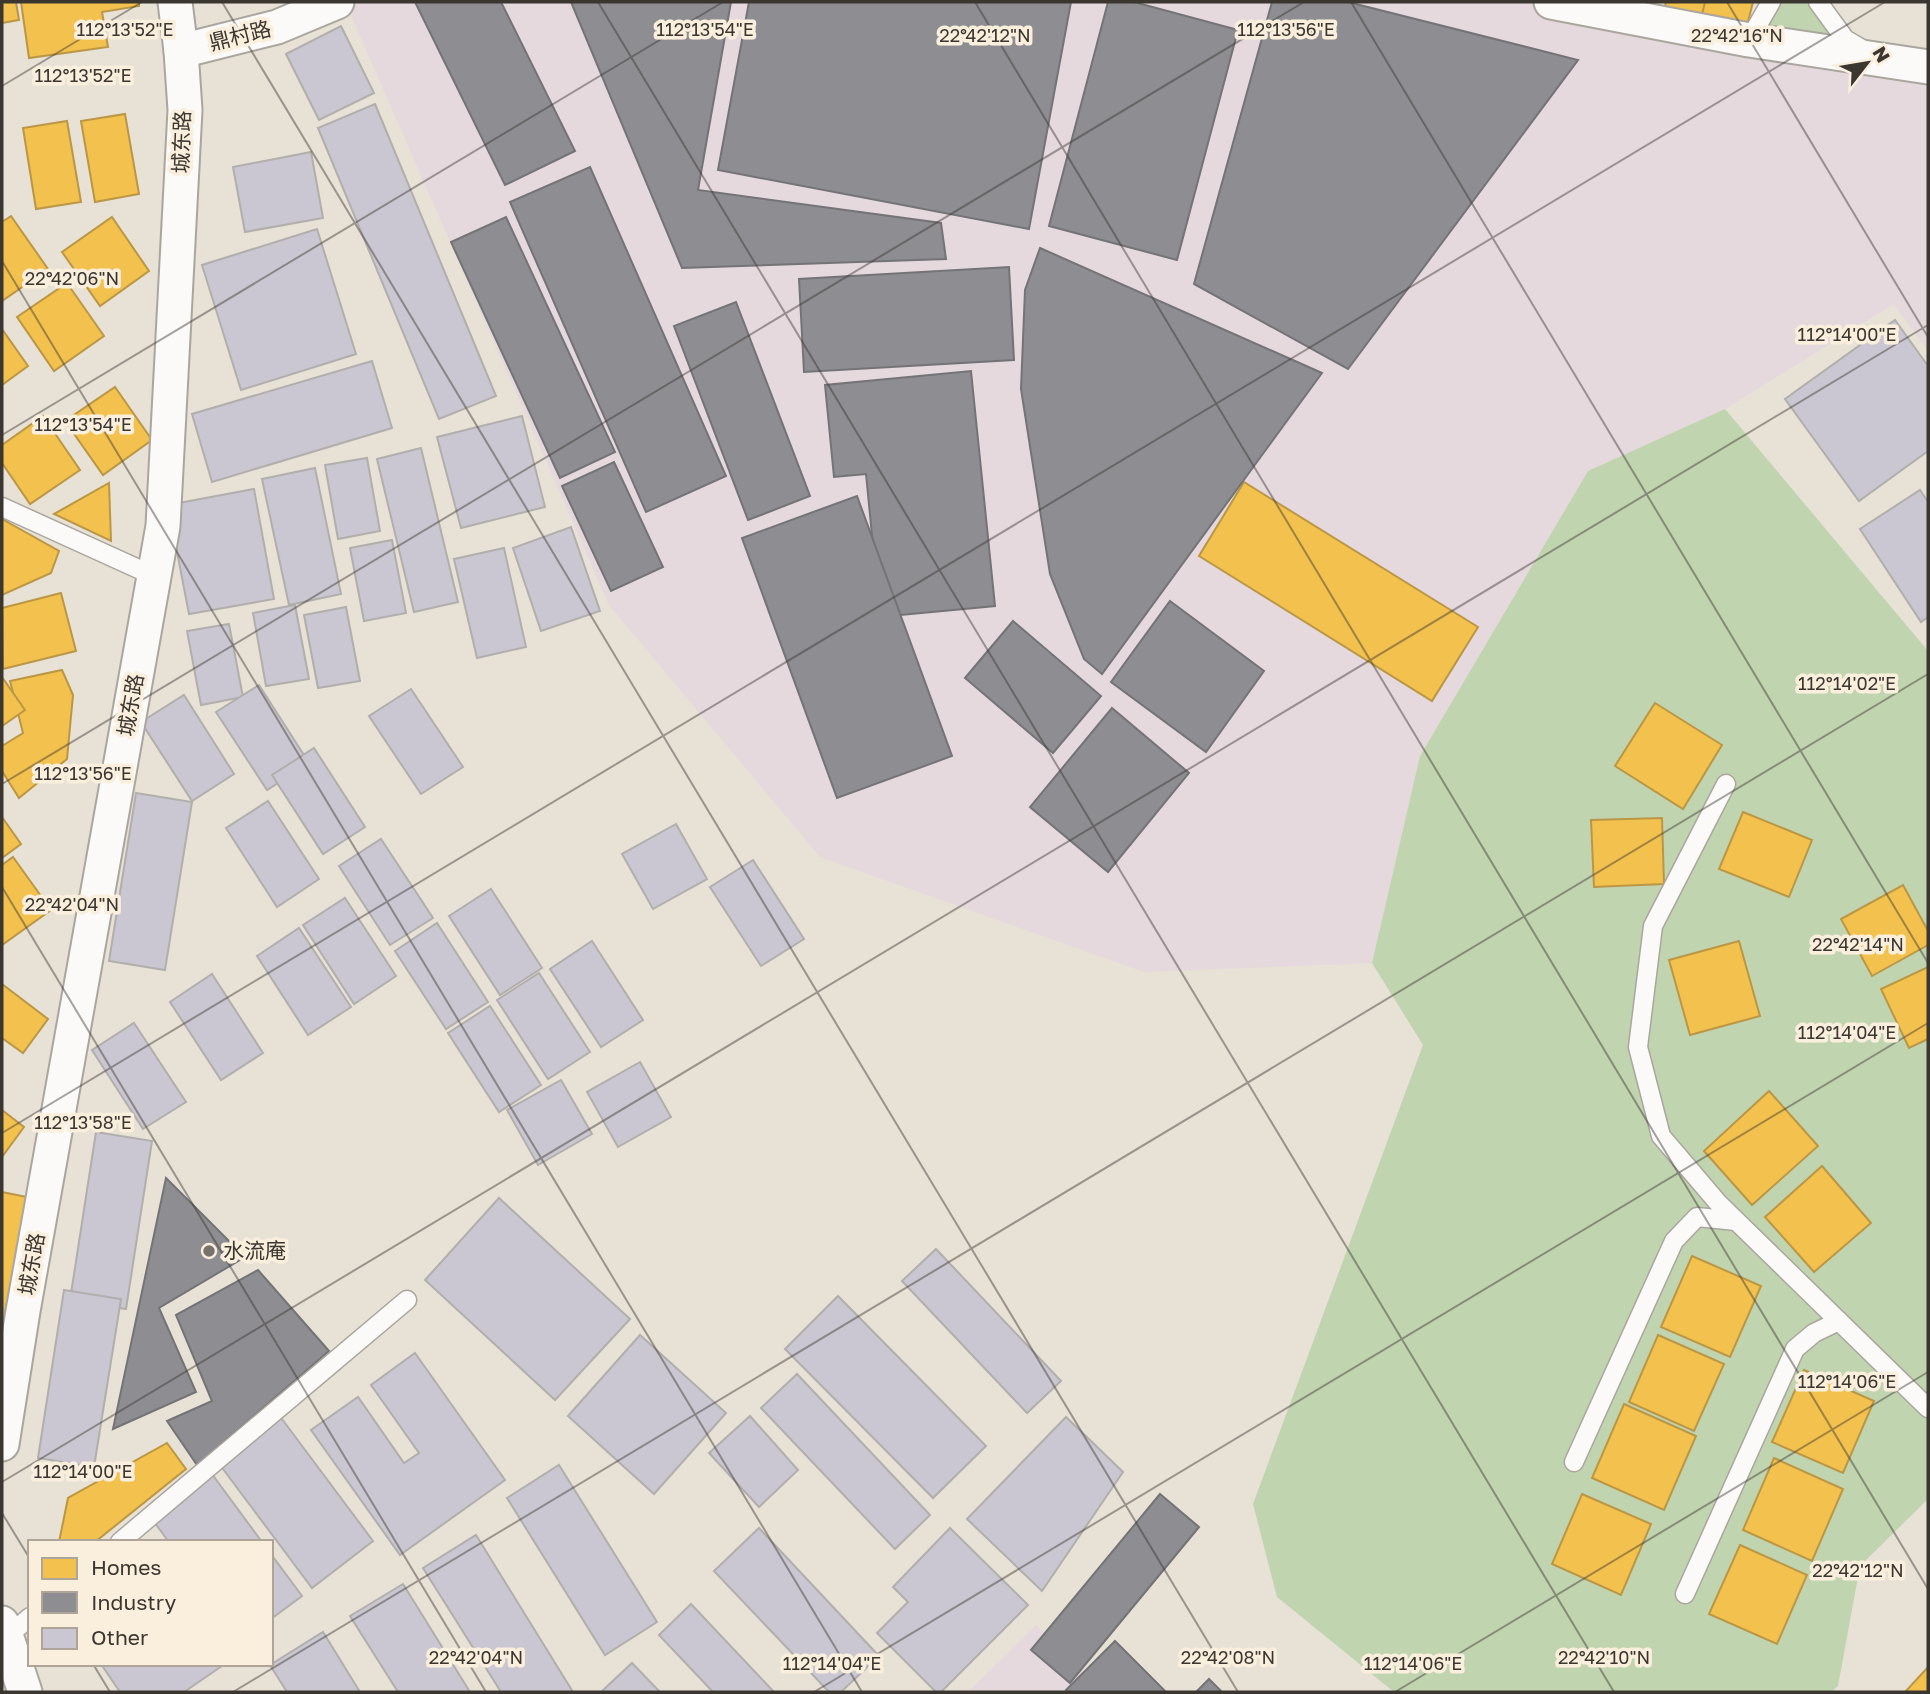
<svg xmlns="http://www.w3.org/2000/svg" width="1930" height="1694" font-family="'Golos Text','Noto Sans SC',sans-serif">
	<rect width="100%" height="100%" fill="#e7e1d6"/>
	<g fill="#e5d9de">
		<polygon points="345,2 1551,2 1928,67 1928,351 1894,304 1725,409 1588,471 1420,756 1372,963 1144,972 820,857 609,605"/>
		<polygon points="1036,1625 1104,1692 968,1692"/>
	</g>
	<g fill="#c1d4b0">
		<polygon points="1782,2 1806,2 1836,40 1765,31"/>
		<polygon points="1725,409 1928,651 1928,1499 1860,1566 1838,1686 1831,1692 1394,1692 1277,1597 1253,1504 1423,1045 1372,963 1420,756 1588,471"/>
	</g>
	<g fill="#f2c14e" stroke="#bb9745" stroke-width="2">
		<polygon points="2,2 16,2 19,20 2,23"/>
		<polygon points="21,2 139,2 139,6 102,12 108,47 29,58"/>
		<polygon points="1666,2 1714,2 1706,36 1661,25"/>
		<polygon points="1705,2 1753,2 1743,42 1698,31"/>
		<polygon points="125,114 139,194 95,202 81,121"/>
		<polygon points="67,121 81,202 36,209 23,128"/>
		<polygon points="11,216 48,269 2,301 2,222"/>
		<polygon points="112,217 149,271 100,306 62,252"/>
		<polygon points="67,283 104,336 54,371 17,317"/>
		<polygon points="2,329 28,366 2,385"/>
		<polygon points="115,387 152,440 103,475 65,421"/>
		<polygon points="43,416 80,470 30,504 2,463 2,445"/>
		<polygon points="1244,482 1478,627 1432,701 1199,556"/>
		<polygon points="109,483 111,541 54,514"/>
		<polygon points="2,519 59,551 51,573 2,595"/>
		<polygon points="61,593 76,651 3,669 2,608"/>
		<polygon points="62,670 73,695 67,759 19,798 2,771 2,746 23,733 10,681"/>
		<polygon points="2,677 25,710 2,726"/>
		<polygon points="1655,703 1722,745 1683,809 1615,766"/>
		<polygon points="1743,812 1812,840 1789,897 1719,869"/>
		<polygon points="2,817 21,844 2,858"/>
		<polygon points="1662,818 1664,884 1594,887 1591,820"/>
		<polygon points="13,857 51,910 2,945 2,865"/>
		<polygon points="1903,885 1928,931 1928,945 1872,976 1841,919"/>
		<polygon points="1739,941 1760,1016 1690,1035 1669,960"/>
		<polygon points="1928,967 1928,1039 1909,1048 1881,989"/>
		<polygon points="2,984 48,1019 23,1053 2,1038"/>
		<polygon points="1769,1091 1818,1146 1752,1205 1704,1151"/>
		<polygon points="2,1110 24,1127 2,1157"/>
		<polygon points="1822,1166 1871,1223 1814,1272 1765,1217"/>
		<polygon points="2,1192 27,1197 2,1329"/>
		<polygon points="1692,1256 1761,1286 1730,1357 1661,1327"/>
		<polygon points="1658,1335 1724,1364 1694,1431 1629,1402"/>
		<polygon points="1804,1370 1874,1401 1843,1473 1772,1442"/>
		<polygon points="1624,1404 1696,1436 1664,1510 1592,1478"/>
		<polygon points="167,1443 186,1469 95,1542 59,1542 68,1498"/>
		<polygon points="1774,1458 1843,1489 1812,1561 1743,1530"/>
		<polygon points="1582,1494 1651,1524 1621,1595 1552,1564"/>
		<polygon points="1740,1545 1807,1575 1777,1644 1709,1614"/>
		<polygon points="1928,1667 1928,1692 1905,1692"/>
	</g>
	<g fill="#8d8d92" stroke="#747375" stroke-width="2">
		<polygon points="415,2 501,2 575,151 505,185"/>
		<polygon points="571,2 731,2 698,190 941,223 946,259 682,268"/>
		<polygon points="749,2 1071,2 1029,229 718,170"/>
		<polygon points="1108,2 1134,2 1238,30 1177,260 1049,226"/>
		<polygon points="1272,2 1348,2 1578,60 1348,369 1194,284"/>
		<polygon points="590,167 726,476 646,512 510,202"/>
		<polygon points="506,217 615,452 560,478 451,242"/>
		<polygon points="1040,248 1322,373 1102,674 1084,659 1050,574 1021,389 1025,290"/>
		<polygon points="1009,267 1014,360 804,372 799,279"/>
		<polygon points="736,302 810,496 748,520 674,326"/>
		<polygon points="971,371 995,606 880,617 866,474 834,477 825,385"/>
		<polygon points="614,462 663,567 611,591 562,486"/>
		<polygon points="857,496 952,756 837,798 742,538"/>
		<polygon points="1170,601 1264,671 1206,752 1111,682"/>
		<polygon points="1013,621 1101,696 1053,753 965,678"/>
		<polygon points="1112,708 1189,773 1108,872 1030,807"/>
		<polygon points="166,1178 245,1257 159,1308 196,1392 113,1429"/>
		<polygon points="258,1270 329,1351 197,1465 167,1421 212,1401 176,1315"/>
		<polygon points="1160,1494 1199,1527 1070,1683 1031,1650"/>
		<polygon points="1115,1641 1166,1692 1068,1692 1066,1690"/>
		<polygon points="1209,1679 1222,1692 1196,1692"/>
	</g>
	<g fill="#cbc7d2" stroke="#b1aeac" stroke-width="2">
		<polygon points="341,26 374,93 319,120 286,54"/>
		<polygon points="375,104 496,396 439,419 318,128"/>
		<polygon points="311,152 323,218 245,232 233,167"/>
		<polygon points="317,229 356,354 241,390 202,265"/>
		<polygon points="1895,320 1928,366 1928,451 1859,501 1785,399"/>
		<polygon points="372,361 392,428 212,482 192,414"/>
		<polygon points="522,416 545,507 461,528 437,437"/>
		<polygon points="421,448 458,602 414,612 377,459"/>
		<polygon points="367,458 380,531 338,539 325,465"/>
		<polygon points="315,468 341,594 289,605 262,479"/>
		<polygon points="254,489 274,599 189,614 168,505"/>
		<polygon points="1920,490 1928,502 1928,617 1921,622 1860,529"/>
		<polygon points="571,527 600,611 541,631 513,548"/>
		<polygon points="392,540 406,613 364,621 350,548"/>
		<polygon points="504,548 526,647 477,658 454,559"/>
		<polygon points="295,605 309,679 266,686 253,613"/>
		<polygon points="346,607 360,681 318,688 304,615"/>
		<polygon points="229,624 243,697 201,705 187,631"/>
		<polygon points="259,685 309,763 267,790 216,712"/>
		<polygon points="411,689 463,767 421,794 369,716"/>
		<polygon points="184,695 234,774 192,801 141,722"/>
		<polygon points="314,748 365,827 323,854 272,775"/>
		<polygon points="136,793 192,802 165,970 109,961"/>
		<polygon points="268,801 319,879 277,907 226,828"/>
		<polygon points="676,824 707,879 653,909 622,854"/>
		<polygon points="381,839 433,918 390,945 339,866"/>
		<polygon points="753,860 804,939 761,966 710,887"/>
		<polygon points="491,889 542,968 500,995 449,916"/>
		<polygon points="345,898 396,976 354,1004 303,925"/>
		<polygon points="437,923 488,1002 446,1029 395,951"/>
		<polygon points="299,928 351,1007 308,1035 257,956"/>
		<polygon points="592,941 643,1020 601,1047 550,969"/>
		<polygon points="539,973 590,1052 548,1079 497,1000"/>
		<polygon points="212,974 263,1053 221,1080 170,1002"/>
		<polygon points="490,1006 541,1085 499,1112 448,1033"/>
		<polygon points="134,1023 186,1102 143,1129 92,1050"/>
		<polygon points="640,1062 671,1117 618,1147 587,1092"/>
		<polygon points="561,1080 592,1134 538,1165 507,1110"/>
		<polygon points="96,1132 152,1141 126,1309 70,1300"/>
		<polygon points="499,1198 630,1319 555,1400 425,1280"/>
		<polygon points="936,1249 1061,1381 1027,1413 902,1281"/>
		<polygon points="64,1290 121,1299 94,1467 38,1458"/>
		<polygon points="838,1296 986,1446 933,1498 785,1349"/>
		<polygon points="640,1335 726,1413 654,1494 568,1416"/>
		<polygon points="415,1353 505,1480 400,1555 311,1430 358,1397 404,1463 419,1453 371,1385"/>
		<polygon points="797,1374 930,1515 895,1549 761,1408"/>
		<polygon points="279,1415 373,1541 312,1588 217,1461"/>
		<polygon points="750,1416 798,1470 759,1507 709,1453"/>
		<polygon points="1066,1417 1123,1472 1042,1591 967,1519"/>
		<polygon points="559,1465 657,1622 605,1655 507,1498"/>
		<polygon points="209,1470 262,1542 169,1542 149,1515"/>
		<polygon points="759,1528 879,1656 841,1692 829,1692 714,1571"/>
		<polygon points="950,1528 1028,1605 941,1692 936,1692 877,1633 908,1602 893,1587"/>
		<polygon points="476,1535 573,1692 501,1692 423,1568"/>
		<polygon points="271,1554 302,1596 271,1619"/>
		<polygon points="403,1584 470,1692 398,1692 350,1616"/>
		<polygon points="691,1604 774,1692 713,1692 659,1635"/>
		<polygon points="323,1632 360,1692 287,1692 270,1665"/>
		<polygon points="632,1663 660,1692 601,1692"/>
		<polygon points="101,1664 221,1664 222,1666 184,1692 120,1692"/>
	</g>
	<g fill="none" stroke-linecap="round" stroke-linejoin="round">
		<g stroke="#aaa69e" stroke-width="21">
			<g id="service">
				<polyline points="1818,2 1845,39 1862,49"/>
				<polyline points="1749,40 1771,2"/>
				<polyline points="2,507 154,576"/>
				<polyline points="1726,784 1653,926 1638,1047 1661,1136 1719,1204 1928,1408"/>
				<polyline points="1574,1462 1674,1241 1697,1217 1736,1221"/>
				<polyline points="120,1542 407,1300"/>
				<polyline points="1685,1594 1795,1349 1814,1333 1839,1321"/>
				<polyline points="2,1641 30,1617"/>
			</g>
		</g>
		<g stroke="#aaa69e" stroke-width="37">
			<g id="minor">
				<polyline points="1551,2 1749,40 1928,67"/>
				<polyline points="181,51 277,27 337,2"/>
				<polyline points="2,1444 23,1311 163,526 185,110 181,51 175,2"/>
				<polyline points="2,1623 25,1692"/>
			</g>
		</g>
		<use href="#service" stroke="#fbfaf9" stroke-width="18"/>
		<use href="#minor" stroke="#fbfaf9" stroke-width="33"/>
	</g>
	<path fill="none" stroke="#3b3630" stroke-width="2" stroke-opacity="0.45" d="M 222,2 L 1238,1692M 598,2 L 1614,1692M 975,2 L 1928,1589M 1351,2 L 1928,963M 1727,2 L 1928,337M 2,86 L 142,2M 2,261 L 862,1692M 2,435 L 723,2M 2,784 L 1304,2M 2,887 L 486,1692M 2,1133 L 1885,2M 2,1482 L 1928,325M 2,1513 L 30,1559M 93,1664 L 110,1692M 233,1692 L 1928,674M 814,1692 L 1928,1023M 1395,1692 L 1928,1372"/>
	<circle fill="#77726a" stroke="#faefdd" stroke-width="2.5" cx="209" cy="1251" r="7"/>
	<g text-anchor="middle" stroke-width="7" stroke-linejoin="round" paint-order="stroke">
		<g font-size="21" fill="#3b3630" stroke="#faefdd">
			<text transform="translate(240 36) rotate(-14)" y="7">鼎村路</text>
			<text transform="translate(182 142) rotate(-88)" y="7">城东路</text>
			<text transform="translate(131 705) rotate(-80)" y="7">城东路</text>
			<text transform="translate(32 1264) rotate(-80)" y="7">城东路</text>
		</g>
		<g font-size="21" fill="#3b3630" stroke="#faefdd" text-anchor="start">
			<text x="223" y="1258">水流庵</text>
		</g>
	</g>
	<g font-size="18" text-anchor="middle" fill="#3b3630" stroke="#faefdd" stroke-width="7" stroke-linejoin="round" paint-order="stroke">
		<text x="125" y="36">112°13'52"E</text>
		<text x="705" y="36">112°13'54"E</text>
		<text x="1286" y="36">112°13'56"E</text>
		<text x="985" y="42">22°42'12"N</text>
		<text x="1737" y="42">22°42'16"N</text>
		<text x="83" y="82">112°13'52"E</text>
		<text x="72" y="285">22°42'06"N</text>
		<text x="1847" y="341">112°14'00"E</text>
		<text x="83" y="431">112°13'54"E</text>
		<text x="1847" y="690">112°14'02"E</text>
		<text x="83" y="780">112°13'56"E</text>
		<text x="72" y="911">22°42'04"N</text>
		<text x="1858" y="951">22°42'14"N</text>
		<text x="1847" y="1039">112°14'04"E</text>
		<text x="83" y="1129">112°13'58"E</text>
		<text x="1847" y="1388">112°14'06"E</text>
		<text x="83" y="1478">112°14'00"E</text>
		<text x="1858" y="1577">22°42'12"N</text>
		<text x="476" y="1664">22°42'04"N</text>
		<text x="1228" y="1664">22°42'08"N</text>
		<text x="1604" y="1664">22°42'10"N</text>
		<text x="832" y="1670">112°14'04"E</text>
		<text x="1413" y="1670">112°14'06"E</text>
	</g>
	<rect width="1930" height="1694" fill="none" stroke="#3b3630" stroke-width="7"/>
	<rect x="28" y="1540" width="245" height="126" fill="#faefdd" stroke="#aea598" stroke-width="2"/>
	<rect x="42" y="1558" width="35" height="21" fill="#f2c14e" stroke="#aea598" stroke-width="2"/>
	<text x="91" y="1575" font-size="21" fill="#3b3630">Homes</text>
	<rect x="42" y="1592" width="35" height="21" fill="#8d8d92" stroke="#aea598" stroke-width="2"/>
	<text x="91" y="1610" font-size="21" fill="#3b3630">Industry</text>
	<rect x="42" y="1628" width="35" height="21" fill="#cbc7d2" stroke="#aea598" stroke-width="2"/>
	<text x="91" y="1645" font-size="21" fill="#3b3630">Other</text>
	<g transform="translate(1867 63) rotate(59)" stroke="#faefdd" stroke-width="5" paint-order="stroke">
	<path d="M0-5L12 26L0 18L-12 26Z" fill="#3b3630"/>
	<text y="-10" font-size="19" font-weight="bold" text-anchor="middle" fill="#3b3630">N</text>
	</g>
</svg>
